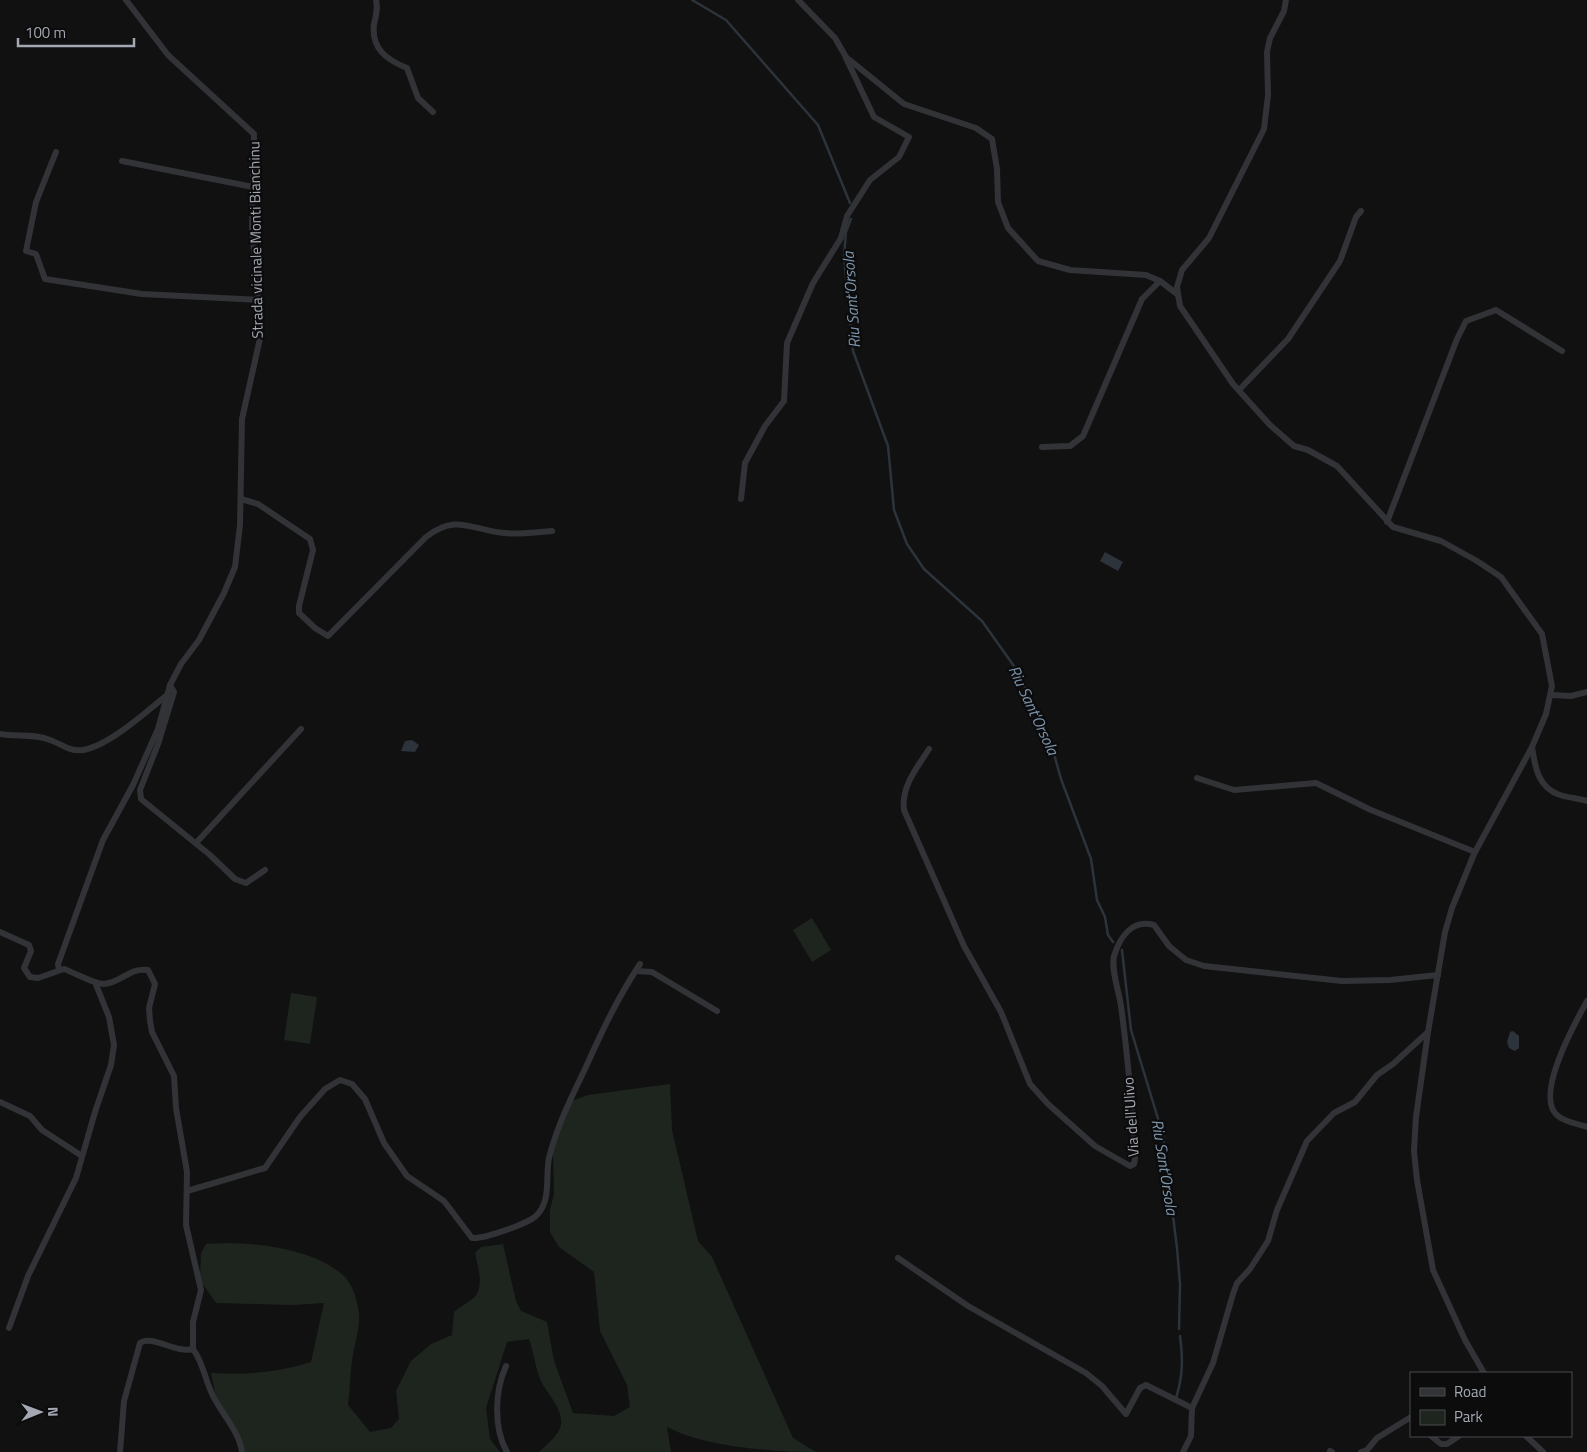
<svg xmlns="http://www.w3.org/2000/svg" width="1587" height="1452" font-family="'Titillium Web',sans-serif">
	<rect width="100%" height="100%" fill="#111112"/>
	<g fill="#1e251f">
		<polygon points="812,918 831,950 812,962 793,930"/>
		<polygon points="291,993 317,997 310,1044 284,1040"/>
		<path d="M 670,1084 L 672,1130 L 698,1241 L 712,1257 L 793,1438 L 816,1452 C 773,1452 705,1447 667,1427 L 671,1452 L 539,1452 C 545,1446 553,1440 558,1432 C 569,1416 549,1396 542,1383 C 536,1372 534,1353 529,1339 L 507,1342 L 486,1408 L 490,1439 L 500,1452 L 244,1452 L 217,1402 L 211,1373 C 245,1375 277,1373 311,1362 L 324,1303 L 293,1305 L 216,1303 L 200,1280 L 201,1253 L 206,1244 C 247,1241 312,1247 344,1276 C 353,1284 358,1303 359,1315 C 360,1329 354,1346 352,1360 C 350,1375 350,1390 348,1405 L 370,1432 L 391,1428 L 399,1419 L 396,1391 L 411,1361 L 431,1344 L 452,1335 L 454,1312 C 460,1307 466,1304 471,1300 C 486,1290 478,1268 475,1253 L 481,1247 L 503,1244 L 516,1301 L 521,1311 L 547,1322 L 554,1361 L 573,1413 L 614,1416 L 630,1407 L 627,1385 L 600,1331 L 594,1272 L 559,1247 L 550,1232 L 550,1210 L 554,1194 L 553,1146 L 569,1102 L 588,1095 Z"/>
	</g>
	<g fill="#2c333a">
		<polygon points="1105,552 1123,562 1118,571 1100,561"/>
		<polygon points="412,740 419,745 415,752 401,751 405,741"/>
		<polygon points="1513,1031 1519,1036 1519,1048 1515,1051 1509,1048 1507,1042 1510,1032"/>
	</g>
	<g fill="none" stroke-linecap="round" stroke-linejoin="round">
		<g stroke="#2c333a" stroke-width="2.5">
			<polyline points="692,0 726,20 818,125 850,203"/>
			<polyline points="851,219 846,232 844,256 853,351 888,446 894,510 907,544 924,569 982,621 1016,669 1049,736 1061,779 1091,859 1097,900 1105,917 1108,935 1113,942"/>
			<polyline points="1122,950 1131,1030 1163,1135 1177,1248 1180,1284 1179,1329"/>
			<path d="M 1176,1398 C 1183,1376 1183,1359 1180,1336"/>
		</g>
		<g stroke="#323337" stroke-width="6">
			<path d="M 376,0 C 378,8 376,16 374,24 C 371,49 387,60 407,68 L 418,98 L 433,112"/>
			<polyline points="798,0 835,38 846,57 904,104 976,128 992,139 997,169 998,202 1008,228 1038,261 1070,270 1146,275 1160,281 1177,294"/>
			<polyline points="1286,0 1284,11 1270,38 1267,52 1268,95 1264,129 1209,238 1182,270 1177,287 1180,306 1233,384 1270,425 1294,446 1308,450 1337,466 1393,527 1441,541 1477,561 1501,577 1542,634 1552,686 1546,714 1532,747 1474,854 1452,908 1445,932 1428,1032 1416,1117 1414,1151 1417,1180 1433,1270 1465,1340 1484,1373"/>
			<polyline points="56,152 36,202 26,251 36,254 45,279 142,294 259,300"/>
			<polyline points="122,161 253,187"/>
			<polyline points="1239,390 1288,339 1340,261 1356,217 1361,211"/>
			<polyline points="1042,447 1070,446 1083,436 1142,299 1160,281"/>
			<path d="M 241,499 L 258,504 L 310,539 L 313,550 L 299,606 L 299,613 L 315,628 L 328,636 L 426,537 C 457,513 471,530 504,533 C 519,535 536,532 552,531"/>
			<polyline points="741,499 745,463 765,426 784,401 787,343 813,283 841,238 847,216 870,180 899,157 909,137 874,117 846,58"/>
			<polyline points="1387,522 1457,339 1466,321 1496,310 1562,351"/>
			<polyline points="170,685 174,692 158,744 140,790 141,799 210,855 235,879 246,883 265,870"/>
			<polyline points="1551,695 1571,696 1587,692"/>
			<path d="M 0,734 C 16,737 34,733 50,740 C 62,744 69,752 83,750 C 109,746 147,711 167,695"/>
			<path d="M 1532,747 C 1535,767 1538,788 1560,795 C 1569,798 1578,798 1587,801"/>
			<path d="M 929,749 C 917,768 901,786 904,810 L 964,946 L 1001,1012 L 1030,1084 L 1048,1104 L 1095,1146 L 1130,1166 L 1134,1164 L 1135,1159 C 1132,1108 1128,1057 1121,1006 C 1119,991 1111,971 1114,956 C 1120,937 1132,919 1154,925 L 1169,946 L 1186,960 L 1204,966 L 1342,981 L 1390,980 L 1438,975"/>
			<polyline points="1197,778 1234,790 1316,783 1371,810 1475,852"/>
			<polyline points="196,843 301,729"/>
			<path d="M 0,932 L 29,945 L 31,951 L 24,968 L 30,977 L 38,978 L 64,969 C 75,973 94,984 104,984 C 121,983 130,967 148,970 L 155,984 L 149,1008 L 150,1021 L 152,1032 L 174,1076 L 176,1108 L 187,1172 L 186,1225 L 201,1290 L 193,1322 L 193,1349 C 176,1354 152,1334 140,1343 L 124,1401 L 120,1452"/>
			<polyline points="59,970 58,964 103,840 133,785 158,729 170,685 181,664 199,640 224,593 235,567 240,525 242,419 261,334 252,228 254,134 168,55 126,0"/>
			<polyline points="636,971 652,972 717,1011"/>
			<path d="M 1587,1001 C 1576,1021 1533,1097 1558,1116 C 1565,1122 1578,1124 1587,1127"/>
			<polyline points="0,1102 30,1116 42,1130 82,1156"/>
			<path d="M 187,1191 L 265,1168 L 300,1117 L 325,1089 L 340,1080 L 352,1084 L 365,1099 L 384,1143 L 407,1176 L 444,1201 L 472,1238 C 484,1239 527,1224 536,1216 C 552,1200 545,1177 549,1158 C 557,1126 571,1098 585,1069 C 602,1031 617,999 640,964"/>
			<polyline points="898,1258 968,1306 1086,1373 1102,1386 1126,1414 1140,1388 1146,1385 1192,1408"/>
			<polyline points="9,1328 28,1276 76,1178 95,1112 111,1065 114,1045 109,1017 95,982"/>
			<path d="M 193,1349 C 203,1362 205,1380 213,1396 C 222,1414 239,1431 242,1452"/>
			<path d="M 506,1366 C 495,1390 493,1428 507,1452"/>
			<polyline points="1431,1436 1441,1444 1447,1444 1459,1436"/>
			<polyline points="1526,1436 1543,1452"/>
			<polyline points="1330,1451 1332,1452"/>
			<polyline points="1183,1452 1191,1436 1192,1408 1213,1363 1233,1294 1237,1283 1250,1269 1268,1241 1277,1210 1307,1141 1334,1113 1355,1102 1377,1075 1393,1064 1428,1032"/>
			<polyline points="1361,1452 1367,1450 1377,1438 1411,1417"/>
		</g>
	</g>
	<g text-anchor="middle" stroke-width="4.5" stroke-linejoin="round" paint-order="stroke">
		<g font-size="15" fill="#a3a8b2" stroke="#0c0c0d">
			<text transform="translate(256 240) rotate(-91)" y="5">Strada vicinale Monti Bianchinu</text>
			<text transform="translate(1131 1117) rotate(-94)" y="5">Via dell'Ulivo</text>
		</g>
		<g font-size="16" font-style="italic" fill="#7c94ac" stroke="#0c0c0d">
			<text transform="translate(851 300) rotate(-94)" y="6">Riu Sant'Orsola</text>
			<text transform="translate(1034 710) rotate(65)" y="6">Riu Sant'Orsola</text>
			<text transform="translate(1165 1167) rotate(81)" y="6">Riu Sant'Orsola</text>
		</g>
	</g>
	<rect x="1410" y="1372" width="162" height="65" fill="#0c0c0d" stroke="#484a4f"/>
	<rect x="1420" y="1388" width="25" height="8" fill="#323337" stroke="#484a4f"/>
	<text x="1454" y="1397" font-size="15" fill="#a3a8b2">Road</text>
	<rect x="1420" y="1410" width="25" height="15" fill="#1e251f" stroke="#484a4f"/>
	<text x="1454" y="1422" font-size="15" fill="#a3a8b2">Park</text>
	<g transform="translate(40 1412) rotate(89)" stroke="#0c0c0d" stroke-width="4" paint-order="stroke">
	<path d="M0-4L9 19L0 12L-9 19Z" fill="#a3a8b2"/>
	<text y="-8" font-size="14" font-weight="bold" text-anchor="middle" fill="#a3a8b2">N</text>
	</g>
	<path d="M18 38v8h116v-8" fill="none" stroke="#a3a8b2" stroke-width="2.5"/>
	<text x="25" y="38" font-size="15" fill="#a3a8b2" stroke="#0c0c0d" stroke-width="4" paint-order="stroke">100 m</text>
</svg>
